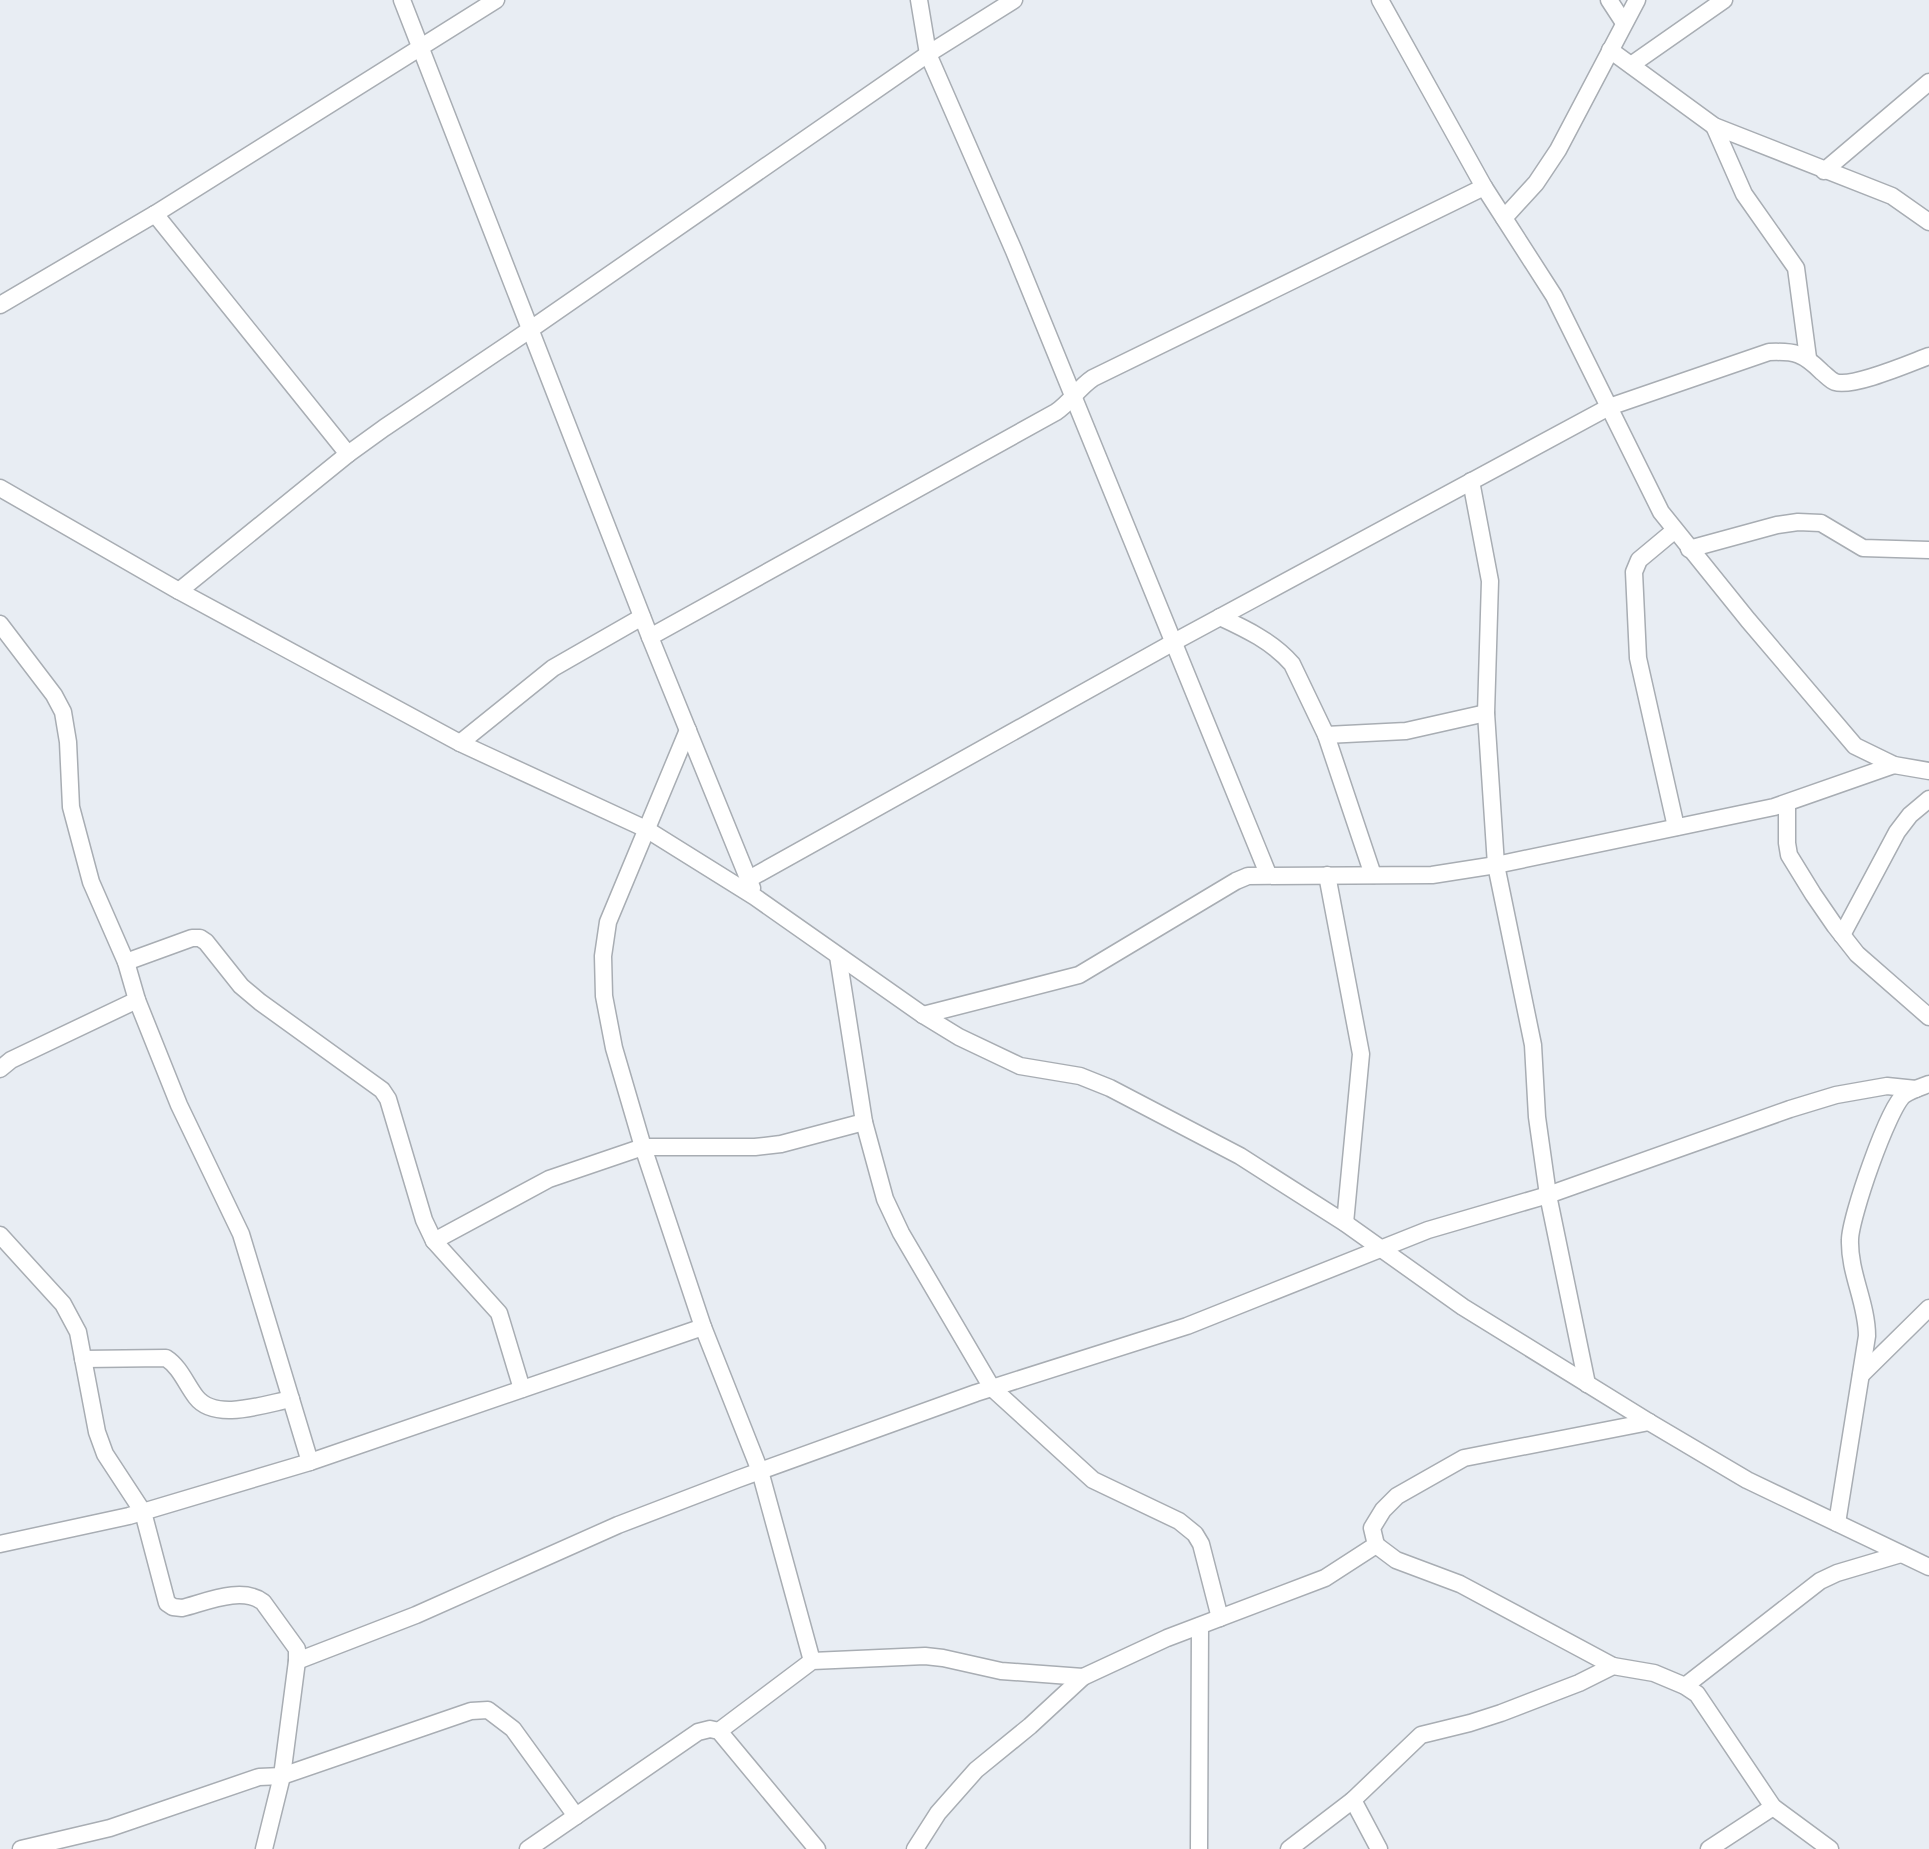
<svg xmlns="http://www.w3.org/2000/svg" width="1929" height="1849" font-family="Poppins,sans-serif">
	<rect width="100%" height="100%" fill="#e8edf3"/>
	<g fill="none" stroke-linecap="round" stroke-linejoin="round">
		<g stroke="#a8adb3" stroke-width="19">
			<g id="street">
				<polyline points="402,0 650,637 752,888"/>
				<polyline points="919,0 928,54 1014,251 1268,874"/>
				<polyline points="1380,0 1484,187 1554,296 1661,512 1748,620 1855,746 1894,765 1929,771"/>
				<polyline points="1609,0 1624,23"/>
				<polyline points="1610,50 1714,126 1892,196 1929,222"/>
				<polyline points="1631,65 1724,0"/>
				<polyline points="1714,126 1744,194 1796,268 1808,358"/>
				<polyline points="1824,171 1929,82"/>
				<polyline points="155,214 348,454"/>
				<polyline points="1504,218 1536,183 1558,150 1637,0"/>
				<polyline points="0,305 155,214 496,0"/>
				<polyline points="1471,481 1490,581 1486,713 1496,865 1533,1045 1537,1117 1548,1195 1587,1384"/>
				<polyline points="0,488 179,591 460,743 646,829 755,897 923,1015 959,1037 1020,1066 1080,1076 1110,1088 1240,1156 1345,1223 1463,1307 1649,1422 1747,1480 1929,1567"/>
				<polyline points="1675,530 1639,560 1634,572 1638,658 1676,827"/>
				<polyline points="1689,549 1777,525 1798,522 1821,523 1863,548 1929,550"/>
				<polyline points="179,591 348,454 384,428 531,329 928,54 1014,0"/>
				<path d="M 1220,617 C 1246,629 1273,642 1292,664 L 1326,735 L 1373,875"/>
				<polyline points="0,624 54,695 63,712 68,742 71,807 91,882 126,962 137,1000 179,1105 241,1234 310,1462"/>
				<path d="M 650,637 L 1056,412 C 1070,403 1078,388 1093,378 L 1484,187"/>
				<polyline points="688,730 608,922 603,956 604,996 614,1048 643,1147 703,1327 760,1471 812,1661"/>
				<polyline points="1326,735 1406,731 1486,713"/>
				<polyline points="460,743 553,668 642,617"/>
				<polyline points="1787,803 1787,843 1789,855 1813,894 1835,926 1857,954 1929,1017"/>
				<polyline points="1327,875 1361,1054 1345,1223"/>
				<path d="M 749,879 L 1174,642 L 1609,407 L 1769,352 C 1795,351 1803,353 1822,372 C 1826,375 1830,380 1835,382 C 1853,388 1910,363 1929,356"/>
				<polyline points="1842,935 1897,832 1910,815 1929,799"/>
				<polyline points="838,956 864,1122 885,1199 901,1233 992,1388 1093,1480 1179,1521 1195,1534 1201,1544 1220,1618"/>
				<polyline points="126,962 192,938 200,938 206,942 241,986 260,1002 382,1090 388,1099 424,1220 434,1241 499,1313 522,1389"/>
				<polyline points="923,1015 1079,975 1236,881 1248,876 1432,875 1496,865 1774,807 1894,765"/>
				<polyline points="0,1069 11,1060 137,1000"/>
				<path d="M 0,1235 L 63,1304 L 78,1332 L 97,1432 L 105,1454 L 143,1512 L 167,1603 L 173,1607 L 182,1608 C 206,1602 242,1586 263,1602 L 297,1649 L 297,1661 L 282,1776 L 264,1849"/>
				<polyline points="434,1241 549,1179 643,1147 755,1147 781,1144 864,1122"/>
				<path d="M 83,1359 L 166,1358 C 180,1367 186,1384 196,1397 C 215,1422 265,1404 291,1399"/>
				<polyline points="1861,1375 1929,1308"/>
				<path d="M 1837,1523 L 1867,1336 C 1867,1303 1849,1273 1850,1240 C 1850,1218 1888,1108 1904,1095 C 1911,1090 1921,1087 1929,1084"/>
				<polyline points="0,1544 129,1516 310,1462 703,1327"/>
				<polyline points="1376,1545 1396,1560 1460,1584 1613,1666"/>
				<polyline points="297,1661 416,1615 618,1525 738,1479 976,1393 1187,1326 1428,1230 1548,1195 1790,1109 1836,1095 1887,1086 1916,1089"/>
				<polyline points="1685,1686 1820,1581 1837,1573 1901,1554"/>
				<polyline points="719,1731 812,1661 925,1656 943,1658 1001,1671 1083,1677"/>
				<polyline points="1353,1800 1379,1849"/>
				<polyline points="21,1849 110,1828 259,1777 282,1776 471,1711 488,1710 513,1729 576,1816"/>
				<polyline points="528,1849 698,1732 710,1729 719,1731 817,1849"/>
				<polyline points="915,1849 938,1813 976,1770 1030,1726 1083,1677 1167,1638 1325,1578 1376,1545 1372,1528 1383,1510 1397,1496 1464,1458 1649,1422"/>
				<polyline points="1199,1849 1200,1626"/>
				<polyline points="1289,1849 1353,1800 1421,1735 1470,1723 1501,1713 1579,1683 1613,1666 1654,1673 1685,1686 1697,1694 1773,1807 1830,1849"/>
				<polyline points="1709,1849 1773,1807"/>
			</g>
		</g>
		<use href="#street" stroke="#fff" stroke-width="16"/>
	</g>
</svg>
